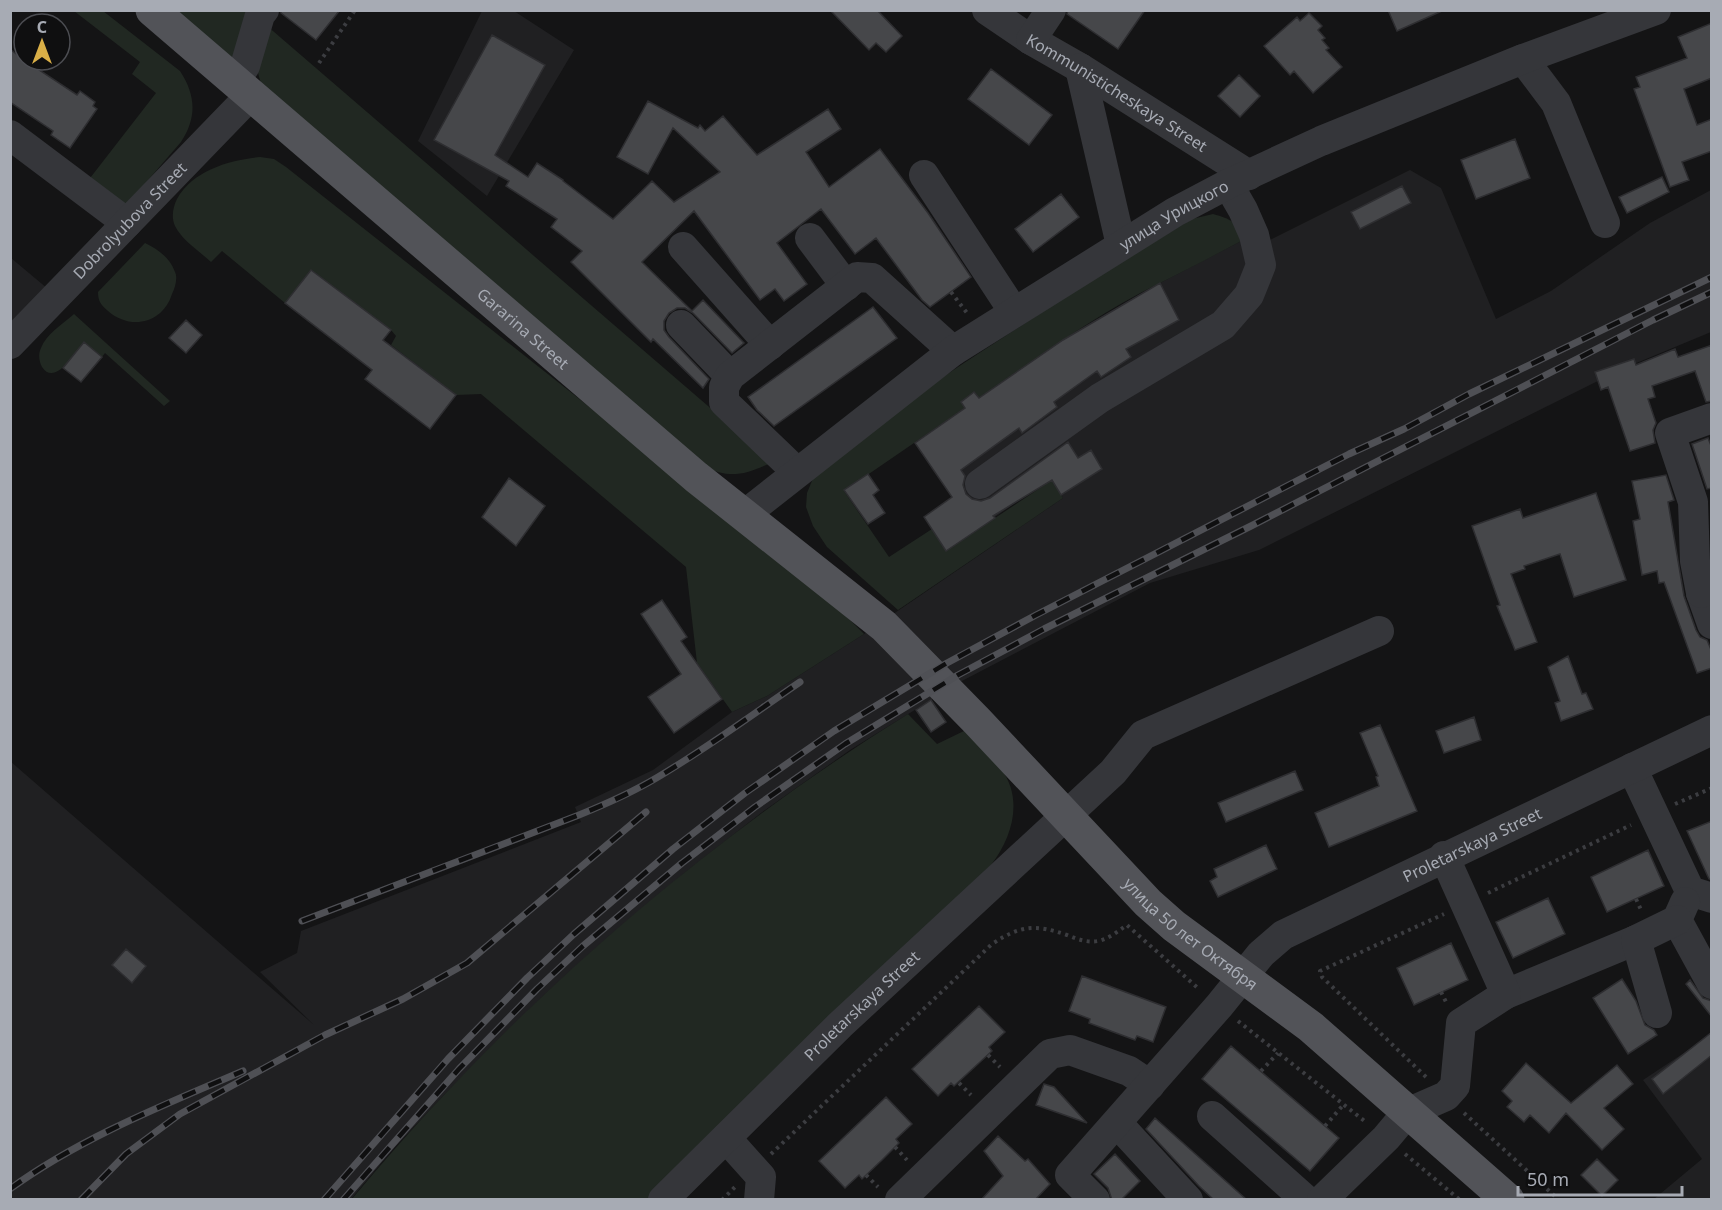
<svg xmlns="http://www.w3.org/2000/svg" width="1722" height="1210" viewBox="0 0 1722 1210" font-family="'Noto Sans',sans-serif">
<rect width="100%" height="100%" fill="#141415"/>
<!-- built -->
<path fill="#202022" d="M 482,11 L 514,11 L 574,50 L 487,196 L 418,141 Z
M 1410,170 L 1441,188 L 1496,319 L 1551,291 L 1650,223 L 1711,190 L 1711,332 L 1622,369 L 1259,550 L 1150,583 L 960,682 L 850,750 L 761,813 L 687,871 L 595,949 L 542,997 L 446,1093 L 395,1147 L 351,1199 L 11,1199 L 10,761 L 314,1025 L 260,972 L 297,953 L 301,931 L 581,822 L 575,807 L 653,770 L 732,712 L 767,696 L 864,634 L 1063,498 L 1051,480 L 1018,501 L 946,551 L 924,517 L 952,497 L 915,443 L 965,408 L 961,402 L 974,392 L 979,398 L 1063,340 L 1160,283 L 1245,239 L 1268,241 Z
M 11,258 L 48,289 L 11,326 Z
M 1711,1035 L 1711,1199 L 1654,1199 L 1702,1159 L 1643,1080 Z"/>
<!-- green -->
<path fill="#212822" d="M 74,11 L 103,11 L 180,71 C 196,95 197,118 181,142 L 123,209 L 87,182 L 156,93 L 132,74 L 140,62 Z
M 169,11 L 244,11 L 248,14 L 234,59 Z
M 266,25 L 773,462 C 746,474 731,480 703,466 L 266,94 C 251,64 258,56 266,25 Z
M 260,157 L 274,159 L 286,167 L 688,485 L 839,609 L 864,634 L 767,696 L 732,712 L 697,663 L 686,567 L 481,394 L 456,395 L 391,345 L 396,336 L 391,330 L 311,270 L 285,303 L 222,251 L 211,262 C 199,251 182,240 175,226 C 171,217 173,207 177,199 C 193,170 230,160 260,157 Z
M 1213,214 C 1231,219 1237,222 1245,239 C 1217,254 1188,269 1160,283 C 1096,314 1037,358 979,398 L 974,392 L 961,402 L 965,408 L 844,491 L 889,557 L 932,529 L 995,518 L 1052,480 L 1063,498 L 898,610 L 827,547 L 813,526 L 806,507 L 807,493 L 814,476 L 879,420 L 961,365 L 1096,277 L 1192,219 Z
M 145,243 C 158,249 170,258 175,272 C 178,278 175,288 172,294 C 163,323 131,331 108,311 C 101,305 98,301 98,292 Z
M 74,314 L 170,401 L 164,406 L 105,353 L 102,357 L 84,342 C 76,352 55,387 42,367 C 39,361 38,354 41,348 C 46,334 63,324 74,314 Z
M 908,714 L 937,744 L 966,730 C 977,743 991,755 1001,769 C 1024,799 1012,838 991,865 L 649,1199 L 351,1200 C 509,1010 699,844 908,714 Z"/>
<!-- building -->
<path fill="#46474a" stroke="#2e2e31" stroke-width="1.5" d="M 281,10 L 340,10 L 316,40 L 281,13 Z
M 830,10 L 877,10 L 902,36 L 886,52 L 876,43 L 869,50 Z
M 1068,10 L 1145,10 L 1118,49 L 1067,14 Z
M 1388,10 L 1444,10 L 1397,31 Z
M 1309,13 L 1322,26 L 1318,30 L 1325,38 L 1322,40 L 1329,48 L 1326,50 L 1342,67 L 1313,93 L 1294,71 L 1290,75 L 1264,46 L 1297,17 L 1300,21 Z
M 1712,23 L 1712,78 L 1684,89 L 1697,125 L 1712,119 L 1712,151 L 1682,162 L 1689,180 L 1670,187 L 1634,89 L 1640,87 L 1636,77 L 1687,58 L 1678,37 Z
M 492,35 L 545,65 L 495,155 L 528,177 L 537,163 L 563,180 L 563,181 L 613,219 L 652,181 L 674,202 L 720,172 L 673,128 L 648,174 L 617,157 L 648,101 L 698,128 L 700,125 L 705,131 L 723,116 L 757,155 L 828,109 L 841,129 L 806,152 L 829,187 L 880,149 L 928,213 L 971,277 L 930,307 L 922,300 L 876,238 L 855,254 L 821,209 L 777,243 L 807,284 L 784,301 L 775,289 L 760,300 L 694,211 L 642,262 L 692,311 L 703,300 L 744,343 L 732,353 L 693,313 L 685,308 L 677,308 L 669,313 L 664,321 L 664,330 L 669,337 L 709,379 L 703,388 L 653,339 L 651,342 L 571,262 L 582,251 L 551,227 L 557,219 L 506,186 L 509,181 L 434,140 Z
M 10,49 L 24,60 L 77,95 L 80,91 L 95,102 L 93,106 L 97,109 L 70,148 L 51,135 L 53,131 L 10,102 Z
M 991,69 L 1052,115 L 1029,145 L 968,99 Z
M 1239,75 L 1260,96 L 1240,117 L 1218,96 Z
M 1515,139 L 1530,178 L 1476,199 L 1461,160 Z
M 1662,177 L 1669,192 L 1627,213 L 1619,197 Z
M 1402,186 L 1411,203 L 1360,229 L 1351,212 Z
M 1061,194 L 1079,217 L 1033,252 L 1015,229 Z
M 311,270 L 391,330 L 383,340 L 456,395 L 430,429 L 365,379 L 372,370 L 285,303 Z
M 1160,283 L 1179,320 L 1126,349 L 1131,357 L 1101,377 L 1097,371 L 1054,402 L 1057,407 L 1022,433 L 1019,428 L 961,470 L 965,476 L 963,485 L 966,494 L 972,499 L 981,501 L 990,498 L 1068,442 L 1078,458 L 1091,450 L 1102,469 L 1061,495 L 1052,480 L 993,516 L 995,518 L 946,551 L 924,517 L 952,497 L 915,443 L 965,408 L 961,402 L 974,392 L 979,398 L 1063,340 Z
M 873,307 L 897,338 L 774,426 L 757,410 L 748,397 Z
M 186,320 L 202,335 L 186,353 L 169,338 Z
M 84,342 L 102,357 L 81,382 L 63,368 Z
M 1712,345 L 1712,401 L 1706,402 L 1695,371 L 1652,386 L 1655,397 L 1648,399 L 1656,423 L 1653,430 L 1655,443 L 1630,451 L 1608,387 L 1601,390 L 1595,372 L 1634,359 L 1636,365 L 1675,349 L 1678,357 Z
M 1708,438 L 1712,448 L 1712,488 L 1707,489 L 1692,444 Z
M 868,474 L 879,490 L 873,495 L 885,513 L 868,524 L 844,490 Z
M 1666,475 L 1674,500 L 1668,502 L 1684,596 L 1696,630 L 1700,637 L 1707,640 L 1712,652 L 1712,668 L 1697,673 L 1664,582 L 1659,583 L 1657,571 L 1642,575 L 1633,521 L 1640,519 L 1632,481 Z
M 509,478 L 545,506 L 516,546 L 482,517 Z
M 1596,493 L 1626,580 L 1574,597 L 1560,554 L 1524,566 L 1525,569 L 1511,574 L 1537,642 L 1515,650 L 1497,606 L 1500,605 L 1472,526 L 1520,509 L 1523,518 Z
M 662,600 L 687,637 L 681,641 L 722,699 L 674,733 L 648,697 L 681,674 L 641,614 Z
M 1568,656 L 1582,694 L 1586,693 L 1593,709 L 1561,721 L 1555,703 L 1560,701 L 1548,667 Z
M 931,700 L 946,722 L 931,732 L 916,710 Z
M 1474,717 L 1481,740 L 1444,753 L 1436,731 Z
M 1380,725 L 1417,811 L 1329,847 L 1315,813 L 1379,786 L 1376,777 L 1378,776 L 1360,733 Z
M 1295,771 L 1303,790 L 1226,822 L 1218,803 Z
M 1712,821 L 1712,880 L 1709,879 L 1687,831 Z
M 1266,845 L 1277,869 L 1218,897 L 1210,881 L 1217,877 L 1214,869 Z
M 1648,850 L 1664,886 L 1607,912 L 1591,877 Z
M 1548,898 L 1565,934 L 1513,958 L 1496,922 Z
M 1451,943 L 1468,980 L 1414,1005 L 1397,968 Z
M 126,949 L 146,966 L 132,983 L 112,965 Z
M 1082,976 L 1166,1007 L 1153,1042 L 1137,1036 L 1135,1040 L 1089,1023 L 1090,1019 L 1069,1011 Z
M 1622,979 L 1636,1001 L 1645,1025 L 1654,1030 L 1657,1035 L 1628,1054 L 1593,998 Z
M 1690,980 L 1703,998 L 1712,1001 L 1712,1017 L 1686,984 Z
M 979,1006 L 1005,1032 L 989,1047 L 992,1051 L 954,1086 L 951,1083 L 938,1096 L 912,1069 Z
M 1712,1032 L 1712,1055 L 1663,1094 L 1652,1079 Z
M 1231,1046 L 1339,1138 L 1310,1171 L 1202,1079 Z
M 1526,1063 L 1571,1103 L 1617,1065 L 1633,1084 L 1604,1108 L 1624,1129 L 1602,1150 L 1566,1113 L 1549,1133 L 1530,1115 L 1524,1122 L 1507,1107 L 1512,1101 L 1502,1091 Z
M 1044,1084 L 1054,1087 L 1087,1123 L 1036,1105 Z
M 886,1097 L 912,1124 L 896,1139 L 899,1143 L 882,1160 L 862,1179 L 859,1175 L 845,1188 L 819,1161 Z
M 1155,1118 L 1247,1200 L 1214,1200 L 1199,1186 L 1146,1129 Z
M 998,1136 L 1025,1161 L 1028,1159 L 1050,1184 L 1035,1200 L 981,1200 L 1003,1176 L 984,1151 Z
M 1115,1154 L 1140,1181 L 1121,1200 L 1112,1200 L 1108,1188 L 1094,1174 Z
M 1597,1159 L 1618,1180 L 1602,1196 L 1581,1175 Z"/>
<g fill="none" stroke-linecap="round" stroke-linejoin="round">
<!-- path -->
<path stroke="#3c3d41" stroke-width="4" stroke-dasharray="3 4.5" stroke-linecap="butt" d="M 319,63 L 355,10
M 951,292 L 967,313
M 1675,804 L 1712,788
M 1488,893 L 1631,825
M 1636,899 L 1642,912
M 1441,992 L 1446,1002
M 1238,1021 L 1367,1123
M 988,1055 L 1000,1067
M 1261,1071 L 1278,1053
M 1426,1077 L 1322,977 L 1320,971 L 1444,914
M 959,1083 L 971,1095
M 1464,1113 L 1559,1200
M 1325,1126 L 1344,1104
M 895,1147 L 907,1160
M 771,1154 L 992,944 C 1021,925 1035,924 1067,935 C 1077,939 1087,943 1098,941 C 1109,939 1118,931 1127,925 L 1200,990
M 1405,1154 L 1460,1200
M 866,1175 L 878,1187
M 722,1200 L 735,1187"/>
<!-- minor -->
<g stroke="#35363a" stroke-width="30">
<path id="s1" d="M 987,10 L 1031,40 L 1080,68 L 1249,175"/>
<path d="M 1031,40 L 1051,10"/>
<path d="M 1523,59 L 1556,103 L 1605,223"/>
<path d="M 1080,68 L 1121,245"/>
<path d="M 234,82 L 245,66 L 260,15 L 264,10"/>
<path d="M 10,135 L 127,223"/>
<path d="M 924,175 L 1014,312"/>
<path d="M 810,238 L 846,286"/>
<path d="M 683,247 L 770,345"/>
<path d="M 681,325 L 730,376"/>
<path id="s2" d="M 10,344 L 250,96"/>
<path d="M 797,472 L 724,402 L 724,387 L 730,376 L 857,277 L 872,278 L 953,351"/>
<path d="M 980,484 L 1100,398 L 1223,325 L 1249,295 L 1261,265 L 1254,235 L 1243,210 L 1228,184"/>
<path id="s3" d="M 744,515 L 953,351 L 1175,212 L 1228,184 L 1321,141 L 1523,59 L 1656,10"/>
<path d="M 1712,589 L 1701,593 L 1712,624"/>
<path d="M 1701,593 L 1695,561 L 1693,502 L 1670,433 L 1712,418"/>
<path d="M 1632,768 L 1690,891 L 1712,898"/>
<path d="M 1685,902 L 1677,920 L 1712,984"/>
<path d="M 1506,994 L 1636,940"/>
<path d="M 1657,1013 L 1636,940 L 1677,920"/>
<path d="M 1212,1116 L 1306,1200"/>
<path d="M 1117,1123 L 1188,1200"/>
<path d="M 726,1138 L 761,1177 L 759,1200"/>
<path id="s4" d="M 663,1200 L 840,1025 L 1113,772 L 1143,735 L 1379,631"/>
<path d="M 900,1200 L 1050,1054 L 1070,1050 L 1129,1071 L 1150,1085"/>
<path id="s5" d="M 1095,1200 L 1070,1175 L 1219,1006 L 1261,954 L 1283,935 L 1712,730"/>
<path d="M 1322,1200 L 1386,1138 L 1407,1113 L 1446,1096 L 1455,1086 L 1461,1023 L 1506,994 L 1444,856"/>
</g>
<!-- major -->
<path stroke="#525358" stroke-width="33" id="s6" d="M 152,10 L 696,477 L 884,626 L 977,721 L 1148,903 L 1174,926 L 1311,1027 L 1508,1200"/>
<defs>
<path id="rail" d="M 302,921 L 579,815 C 606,804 633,792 658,777 C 707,748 753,714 800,682
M 10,1189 C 80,1138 164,1105 243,1071
M 81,1200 L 126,1154 L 180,1114 L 325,1035 L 403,999 L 467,963 L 646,812
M 324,1200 L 448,1059 L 527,978 L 574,934 L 673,849 L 745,793 L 834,731 L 947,663 L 1036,615 L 1349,454 L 1404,429 L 1469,394 L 1712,277
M 343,1200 L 459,1069 L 537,989 L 583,946 L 682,863 L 755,807 L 845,744 L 958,675 L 1044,629 L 1251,526 L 1653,320 L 1712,292"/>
</defs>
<!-- rail casing -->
<use href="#rail" stroke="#4f5055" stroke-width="7"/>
<!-- rail -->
<use href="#rail" stroke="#0f0f10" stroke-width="4.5" stroke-dasharray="14" stroke-linecap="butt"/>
</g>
<g text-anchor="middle" stroke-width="4.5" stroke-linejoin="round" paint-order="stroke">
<!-- street labels -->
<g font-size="16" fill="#a7abb4" stroke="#0f0f10">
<text dy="6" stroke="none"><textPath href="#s1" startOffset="154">Kommunisticheskaya Street</textPath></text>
<text dy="6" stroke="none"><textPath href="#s3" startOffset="525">улица Урицкого</textPath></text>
<text dy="6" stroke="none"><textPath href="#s2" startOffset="172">Dobrolyubova Street</textPath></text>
<text dy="6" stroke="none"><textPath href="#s6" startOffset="489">Gararina Street</textPath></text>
<text dy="6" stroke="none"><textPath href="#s5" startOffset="566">Proletarskaya Street</textPath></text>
<text dy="6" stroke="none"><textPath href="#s6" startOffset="1392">улица 50 лет Октября</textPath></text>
<text dy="6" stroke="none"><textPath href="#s4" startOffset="278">Proletarskaya Street</textPath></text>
</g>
</g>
<!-- border -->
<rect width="1722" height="1210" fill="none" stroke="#a7abb4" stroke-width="24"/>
<!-- north arrow -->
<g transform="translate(42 42)"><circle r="28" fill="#0f0f10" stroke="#4c4d52" stroke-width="1.5"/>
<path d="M0-4.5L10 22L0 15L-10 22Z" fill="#daaf47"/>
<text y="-9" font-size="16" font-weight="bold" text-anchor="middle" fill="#a7abb4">С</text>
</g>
<!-- scale -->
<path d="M1518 1186v9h164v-9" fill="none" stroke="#a7abb4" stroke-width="3"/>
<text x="1527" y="1186" font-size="18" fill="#a7abb4" stroke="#0f0f10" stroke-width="4.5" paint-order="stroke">50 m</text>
</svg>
